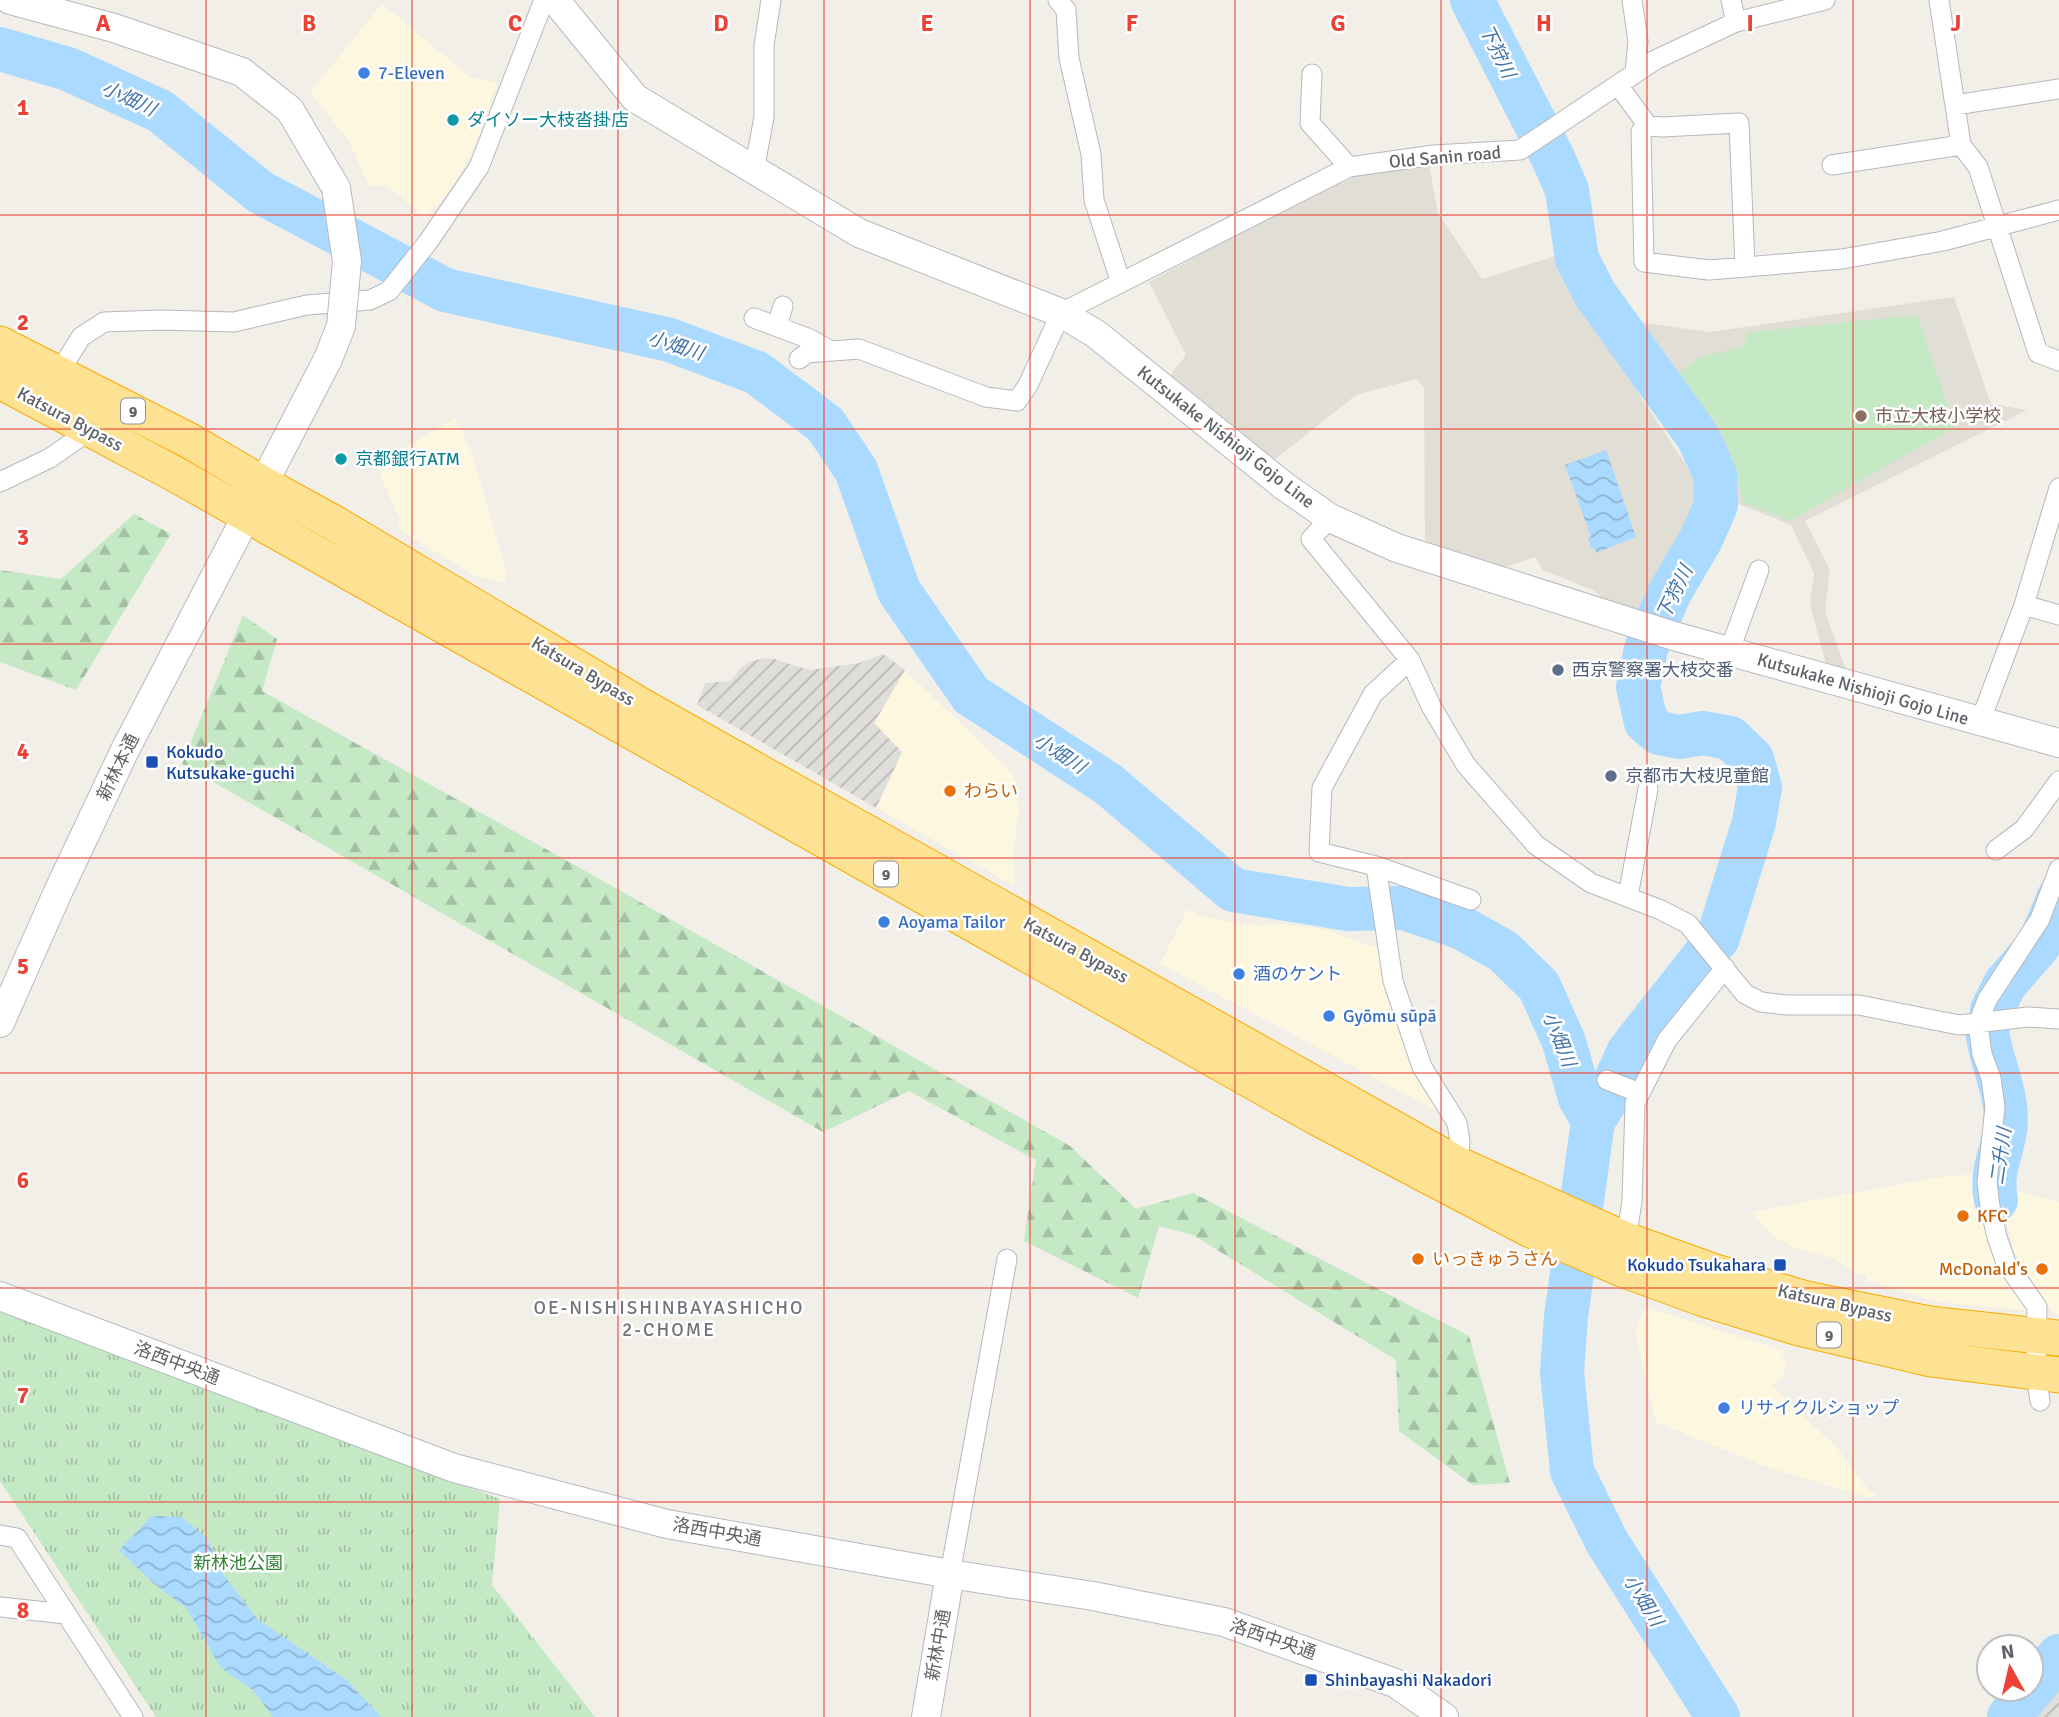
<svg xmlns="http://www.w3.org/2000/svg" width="2059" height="1717" viewBox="0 0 2059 1717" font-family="Signika,'Noto Sans JP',sans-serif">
<defs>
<pattern id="industrial-furrows" width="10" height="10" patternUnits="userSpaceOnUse" patternTransform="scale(1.75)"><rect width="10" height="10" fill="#e0deda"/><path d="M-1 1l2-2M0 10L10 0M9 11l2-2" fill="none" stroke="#b9b8b5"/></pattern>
<pattern id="forest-firs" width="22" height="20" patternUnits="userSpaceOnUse" patternTransform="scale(1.75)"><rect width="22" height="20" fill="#c5e8c5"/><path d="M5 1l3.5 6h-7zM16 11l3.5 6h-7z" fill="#a3c0a4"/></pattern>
<pattern id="park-tufts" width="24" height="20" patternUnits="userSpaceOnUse" patternTransform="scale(1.75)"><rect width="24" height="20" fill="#c5e8c5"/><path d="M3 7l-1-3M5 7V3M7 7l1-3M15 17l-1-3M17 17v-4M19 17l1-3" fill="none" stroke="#a3c0a4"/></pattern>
<pattern id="water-waves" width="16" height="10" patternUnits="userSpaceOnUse" patternTransform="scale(1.75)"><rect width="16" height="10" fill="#aadaff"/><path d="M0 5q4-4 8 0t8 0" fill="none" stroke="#8eb4d2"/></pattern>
</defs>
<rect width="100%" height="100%" fill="#f1efe8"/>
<!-- commercial -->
<path fill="#fef7e0" d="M 382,4 L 471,78 L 497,82 L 480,134 L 461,173 L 449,192 L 425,218 L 387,185 L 369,186 L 349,141 L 310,92 Z
M 455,418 L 472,453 L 507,574 L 504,583 L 474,575 L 397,528 L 400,520 L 381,477 L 379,464 Z
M 905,670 L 1013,774 L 1019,810 L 1013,855 L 1015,886 L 876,808 L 902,752 L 874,723 Z
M 1188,909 L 1201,916 L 1235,923 L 1261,926 L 1272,923 L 1324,929 L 1377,948 L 1418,1068 L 1447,1116 L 1160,964 Z
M 1981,1174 L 1997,1269 L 2006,1270 L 2032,1311 L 1937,1302 L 1866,1280 L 1866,1276 L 1853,1272 L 1835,1259 L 1794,1248 L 1773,1236 L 1751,1212 L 1940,1177 Z
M 2011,1190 L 2059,1202 L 2059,1314 L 2054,1314 L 2014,1252 L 1999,1191 Z
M 1645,1307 L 1785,1351 L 1782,1359 L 1787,1361 L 1782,1379 L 1771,1385 L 1837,1448 L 1867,1488 L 1875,1494 L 1873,1499 L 1767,1467 L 1656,1422 L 1635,1331 Z"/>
<!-- industrial -->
<path fill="url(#industrial-furrows)" d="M 883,654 L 905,670 L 874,723 L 902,752 L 876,808 L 697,705 L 705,683 L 731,681 L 739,670 L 749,662 L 764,658 L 774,659 L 809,670 L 859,663 Z
M 2059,1687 L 2059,1717 L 2033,1717 Z"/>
<!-- education -->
<path fill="#e1ded6" d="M 1429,164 L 1438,213 L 1482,279 L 1559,255 L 1620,364 L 1650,344 L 1637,322 L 1710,332 L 1954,297 L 1991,404 L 2027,410 L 1805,521 L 1830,570 L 1825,612 L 1847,672 L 1827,668 L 1810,605 L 1814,573 L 1791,525 L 1734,502 L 1731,462 L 1712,422 L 1671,377 L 1640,396 L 1690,471 L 1700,491 L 1698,539 L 1653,593 L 1644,610 L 1609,603 L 1593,590 L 1543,570 L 1535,557 L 1500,569 L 1425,545 L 1424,388 L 1416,379 L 1356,395 L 1269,464 L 1167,380 L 1186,355 L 1149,282 L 1334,183 L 1342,183 L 1363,172 Z"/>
<!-- grass -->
<path fill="#c5e8c5" d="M 1917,315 L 1955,427 L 1790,521 L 1743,502 L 1734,461 L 1716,421 L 1674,376 L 1702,356 L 1744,347 L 1747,332 Z"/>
<!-- forest -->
<path fill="url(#forest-firs)" d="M 134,514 L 171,534 L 76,690 L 0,662 L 0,570 L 61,579 Z
M 243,615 L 277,639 L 262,691 L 596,877 L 1070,1146 L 1136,1209 L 1193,1193 L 1469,1336 L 1510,1483 L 1473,1485 L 1399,1431 L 1396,1360 L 1193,1235 L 1159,1226 L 1138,1298 L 1024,1241 L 1036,1160 L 909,1091 L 823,1132 L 182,764 Z"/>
<!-- park -->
<path fill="url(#park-tufts)" d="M 0,1309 L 500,1499 L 492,1585 L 595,1717 L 156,1717 L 0,1481 Z"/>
<!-- water -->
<path fill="url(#water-waves)" d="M 1606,450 L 1636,537 L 1596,553 L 1595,549 L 1592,549 L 1588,538 L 1591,537 L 1565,465 Z
M 152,1516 L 181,1517 L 207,1538 L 223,1574 L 258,1620 L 347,1680 L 381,1717 L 273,1717 L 253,1690 L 221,1668 L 187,1609 L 152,1582 L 119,1550 Z"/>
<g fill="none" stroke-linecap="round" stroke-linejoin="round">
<!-- river -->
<path stroke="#aadaff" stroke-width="44" d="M 1472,0 L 1553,158 L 1567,190 L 1577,259 L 1595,294 L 1698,437 L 1715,474 L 1716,505 L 1701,539 L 1669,594 L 1646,649 L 1638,687 L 1646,722 L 1659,733 L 1679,737 L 1703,733 L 1730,738 L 1752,759 L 1760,787 L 1754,822 L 1718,938 L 1629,1051 L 1607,1099 L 1593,1121
M 0,49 L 68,69 L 160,111 L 260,192 L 445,290 L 670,340 L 757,373 L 825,424 L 856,470 L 899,591 L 971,695 L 1108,784 L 1233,890 L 1348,909 L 1404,908 L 1462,928 L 1503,951 L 1539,986 L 1564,1042 L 1580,1098 L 1593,1121 L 1566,1317 L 1562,1372 L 1572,1471 L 1607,1542 L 1718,1717
M 1992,1010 L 2005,984 L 2039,945 L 2059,897
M 1987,1031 C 1991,1062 2006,1089 2006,1121 C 2005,1149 1989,1170 1996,1200
M 2009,1717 L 2059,1656"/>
<defs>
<path id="street" d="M 1058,0 L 1066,10 L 1069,58 L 1091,154 L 1094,200 L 1121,283
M 1632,0 L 1638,41 L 1635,73
M 1731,0 L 1736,22
M 1939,0 L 1961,145 L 1978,167 L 2038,353 L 2059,361
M 1312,74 L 1310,123 L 1349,167
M 1618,85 L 1648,126 L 1641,132 L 1644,262 L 1709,270 L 1842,259 L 1943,241 L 2059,210
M 1955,105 L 2059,89
M 1648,126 L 1662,127 L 1739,123 L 1745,266
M 1832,165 L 1961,145
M 754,171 L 764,117 L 764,45 L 771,0
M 754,318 L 810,339 L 831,351
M 777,326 L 783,306
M 799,359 L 807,353 L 859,349 L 986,397 L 1017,401 L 1028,385 L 1061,313 L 1349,167 L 1434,155 L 1520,150 L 1655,60 L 1736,22 L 1825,0
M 55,379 L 81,337 L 104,322 L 160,320 L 234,322 L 307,305 L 370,300 L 389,291 L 428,242 L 479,167 L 544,0
M 0,482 L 50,458 L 90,430
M 1330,518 L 1311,539 L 1410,660 L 1431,706 L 1466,765 L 1536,845 L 1591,883 L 1661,910 L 1688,924 L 1745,994 L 1761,1002 L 1786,1005 L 1859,1005 L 1959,1025 L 2028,1017 L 2059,1019
M 2024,605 L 2059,615
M 1729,652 L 1759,570
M 1410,660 L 1373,694 L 1322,788 L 1319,852 L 1376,866 L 1393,981 L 1422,1067 L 1457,1123 L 1460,1141 L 1457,1170
M 1980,722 L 2024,605 L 2059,488
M 1996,850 L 2024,829 L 2059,781
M 1376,866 L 1471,900
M 1628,896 L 1648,789
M 1607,1080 L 1640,1093
M 1625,1247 L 1632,1201 L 1635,1103 L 1667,1040 L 1725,968
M 2040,1401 L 2036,1373 L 2037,1307 L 2006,1263 L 1997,1237 L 1990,1207 L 1987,1182 L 1995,1107 L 1991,1078 L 1982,1054 L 1978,1024 L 1987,1000 L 2040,919 L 2059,869
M 0,1535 L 17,1538 L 133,1717
M 950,1574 L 1007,1259
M 0,1607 L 66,1614"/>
<path id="secondary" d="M 10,0 L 114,28 L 242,72 L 290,110 L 336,188
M 555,0 L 635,98 L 859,233 L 1061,313 L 1096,334 L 1284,486 L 1330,518 L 1397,548 L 1674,636 L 2059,743
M 0,1023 L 57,894 L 125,750 L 328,359
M 0,1296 L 454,1468 L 667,1524 L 950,1574 L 1093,1596 L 1224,1622 L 1395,1683 L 1444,1717
M 926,1717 L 950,1574"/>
<path id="highway" d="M 0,344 L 190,441 L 263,484 L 334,523 L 645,708 L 1459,1165 L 1626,1240 L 1712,1271 L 1806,1299 L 1929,1324 L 2059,1338
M 0,381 L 173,473 L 1314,1116 L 1529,1229 L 1622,1269 L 1701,1298 L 1799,1328 L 1931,1359 L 2059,1375"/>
</defs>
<!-- street casing -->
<use href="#street" stroke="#b5b8bc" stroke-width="21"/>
<!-- secondary casing -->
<use href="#secondary" stroke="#b6babf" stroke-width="30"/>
<!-- highway casing -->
<use href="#highway" stroke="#f9ab00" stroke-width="37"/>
<!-- street -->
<use href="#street" stroke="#fff" stroke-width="19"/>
<!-- secondary -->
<use href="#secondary" stroke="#fff" stroke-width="28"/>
<!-- highway -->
<use href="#highway" stroke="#fde293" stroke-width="35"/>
<defs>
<path id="secondary-bridge" d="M 328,359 L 341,326 L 347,261 L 336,188"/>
</defs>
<!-- secondary-bridge casing -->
<use href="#secondary-bridge" stroke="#b6babf" stroke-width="30" stroke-linecap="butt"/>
<!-- secondary-bridge -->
<use href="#secondary-bridge" stroke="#fff" stroke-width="28"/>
</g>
<!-- grid -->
<path fill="none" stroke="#ea4335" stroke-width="2" stroke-opacity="0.55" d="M 206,0 L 206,1717M 412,0 L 412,1717M 618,0 L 618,1717M 824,0 L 824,1717M 1030,0 L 1030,1717M 1235,0 L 1235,1717M 1441,0 L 1441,1717M 1647,0 L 1647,1717M 1853,0 L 1853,1717M 0,215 L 2059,215M 0,429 L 2059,429M 0,644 L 2059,644M 0,858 L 2059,858M 0,1073 L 2059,1073M 0,1288 L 2059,1288M 0,1502 L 2059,1502"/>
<!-- markers -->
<g fill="#3f7fe0" stroke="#fff" stroke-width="2.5">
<circle cx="364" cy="73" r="7"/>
<circle cx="884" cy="922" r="7"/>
<circle cx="1239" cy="974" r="7"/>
<circle cx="1329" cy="1016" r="7"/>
<circle cx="1724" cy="1408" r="7"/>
</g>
<g fill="#0f9aa8" stroke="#fff" stroke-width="2.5">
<circle cx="453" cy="120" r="7"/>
<circle cx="341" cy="459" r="7"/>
</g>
<circle fill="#8d6e63" stroke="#fff" stroke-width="2.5" cx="1861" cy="416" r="7"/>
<g fill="#5c6f8a" stroke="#fff" stroke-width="2.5">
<circle cx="1558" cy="670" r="7"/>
<circle cx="1611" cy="776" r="7"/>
</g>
<g fill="#1a4fb4" stroke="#fff" stroke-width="2.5">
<rect x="145" y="755" width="14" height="14" rx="3.5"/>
<rect x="1773" y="1258" width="14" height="14" rx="3.5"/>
<rect x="1304" y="1673" width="14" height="14" rx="3.5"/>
</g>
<g fill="#e8710a" stroke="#fff" stroke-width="2.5">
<circle cx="950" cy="791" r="7"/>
<circle cx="1963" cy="1216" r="7"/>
<circle cx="1418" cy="1259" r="7"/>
<circle cx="2042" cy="1269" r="7"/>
</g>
<g text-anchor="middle" stroke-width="5" stroke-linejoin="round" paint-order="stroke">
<!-- shield labels -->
<g fill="#fff" stroke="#8f9295" stroke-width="2">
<rect x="121" y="398.5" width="24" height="25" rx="5"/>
<rect x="874" y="861.5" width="24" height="25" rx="5"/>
<rect x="1817" y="1322.5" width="24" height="25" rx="5"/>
</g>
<g font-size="16" font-weight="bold" fill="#5f6368">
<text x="133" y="417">9</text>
<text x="886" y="880">9</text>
<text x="1829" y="1341">9</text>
</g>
<!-- shop labels -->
<g font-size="18" fill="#366cbe" stroke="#fff" text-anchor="start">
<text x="378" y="79">7-Eleven</text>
<text x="898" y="928">Aoyama Tailor</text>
<text x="1253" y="980">酒のケント</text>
<text x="1343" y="1022">Gyōmu sūpā</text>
<text x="1738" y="1414">リサイクルショップ</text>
</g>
<!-- culture labels -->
<g font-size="18" fill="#0d838f" stroke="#fff" text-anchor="start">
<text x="467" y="126">ダイソー大枝沓掛店</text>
<text x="355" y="465">京都銀行ATM</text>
</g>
<!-- street labels -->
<g font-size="18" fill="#5f6368" stroke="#fff">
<text transform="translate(1445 157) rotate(-5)" y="6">Old Sanin road</text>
<text transform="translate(70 419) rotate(28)" y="6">Katsura Bypass</text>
<text transform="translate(1226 437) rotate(38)" y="6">Kutsukake Nishioji Gojo Line</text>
<text transform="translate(583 671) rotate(31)" y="6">Katsura Bypass</text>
<text transform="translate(1863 689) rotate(16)" y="6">Kutsukake Nishioji Gojo Line</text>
<text transform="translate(118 767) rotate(-64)" y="6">新林本通</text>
<text transform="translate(1076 950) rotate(29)" y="6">Katsura Bypass</text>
<text transform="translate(1835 1303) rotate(13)" y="6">Katsura Bypass</text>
<text transform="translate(177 1363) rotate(21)" y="6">洛西中央通</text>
<text transform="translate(717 1532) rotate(10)" y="6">洛西中央通</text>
<text transform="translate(1273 1639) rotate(19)" y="6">洛西中央通</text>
<text transform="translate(938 1645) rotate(-80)" y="6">新林中通</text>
</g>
<!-- education labels -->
<g font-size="18" fill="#785e54" stroke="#fff" text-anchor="start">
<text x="1875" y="422">市立大枝小学校</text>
</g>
<!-- service labels -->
<g font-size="18" fill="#4e5e75" stroke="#fff" text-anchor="start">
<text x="1572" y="676">西京警察署大枝交番</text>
<text x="1625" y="782">京都市大枝児童館</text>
</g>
<!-- transit labels -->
<g font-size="18" fill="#164399" stroke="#fff" text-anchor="start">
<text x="166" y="758">Kokudo<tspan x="166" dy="21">Kutsukake-guchi</tspan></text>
<text x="1766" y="1271" text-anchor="end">Kokudo Tsukahara</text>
<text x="1325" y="1686">Shinbayashi Nakadori</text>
</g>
<!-- food labels -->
<g font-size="18" fill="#c56008" stroke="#fff" text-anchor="start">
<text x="964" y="797">わらい</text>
<text x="1977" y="1222">KFC</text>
<text x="1432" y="1265">いっきゅうさん</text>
<text x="2028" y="1275" text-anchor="end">McDonald's</text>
</g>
<!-- park labels -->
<g font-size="18" fill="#348238" stroke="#fff">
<text x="238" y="1569">新林池公園</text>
</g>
<!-- water labels -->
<g font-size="19" font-style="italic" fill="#4174aa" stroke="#fff">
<text transform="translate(1498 51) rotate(64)" y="7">下狩川</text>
<text transform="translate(129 98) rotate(25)" y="7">小畑川</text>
<text transform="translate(676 345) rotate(17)" y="7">小畑川</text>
<text transform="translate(1674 592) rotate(-64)" y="7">下狩川</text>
<text transform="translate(1060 753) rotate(33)" y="7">小畑川</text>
<text transform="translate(1560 1039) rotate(68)" y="7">小畑川</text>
<text transform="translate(2000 1156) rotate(-82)" y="7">二升川</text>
<text transform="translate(1644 1600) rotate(58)" y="7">小畑川</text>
</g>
<!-- neighbourhood labels -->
<g font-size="19" letter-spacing="2" fill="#70757a" stroke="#fff">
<text x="669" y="1314">OE-NISHISHINBAYASHICHO<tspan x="669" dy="22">2-CHOME</tspan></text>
</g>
</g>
<g font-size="23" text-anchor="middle" font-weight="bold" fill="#ea4335" stroke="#fff" stroke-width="5" stroke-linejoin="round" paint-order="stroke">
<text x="103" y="31">A</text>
<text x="309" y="31">B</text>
<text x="515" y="31">C</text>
<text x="721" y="31">D</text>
<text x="927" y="31">E</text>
<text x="1132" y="31">F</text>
<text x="1338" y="31">G</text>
<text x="1544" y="31">H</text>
<text x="1750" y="31">I</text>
<text x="1956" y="31">J</text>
<text x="23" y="115">1</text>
<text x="23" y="330">2</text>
<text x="23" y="545">3</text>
<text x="23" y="759">4</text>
<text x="23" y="974">5</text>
<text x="23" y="1188">6</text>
<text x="23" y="1403">7</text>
<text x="23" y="1618">8</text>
</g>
<!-- north arrow -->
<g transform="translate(2010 1668) rotate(352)"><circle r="33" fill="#ffffff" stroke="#bfc1c3" stroke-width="2"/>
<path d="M0-5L12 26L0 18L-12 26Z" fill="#ea4335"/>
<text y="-10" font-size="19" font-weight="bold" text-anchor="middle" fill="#5f6368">N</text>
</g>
</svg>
